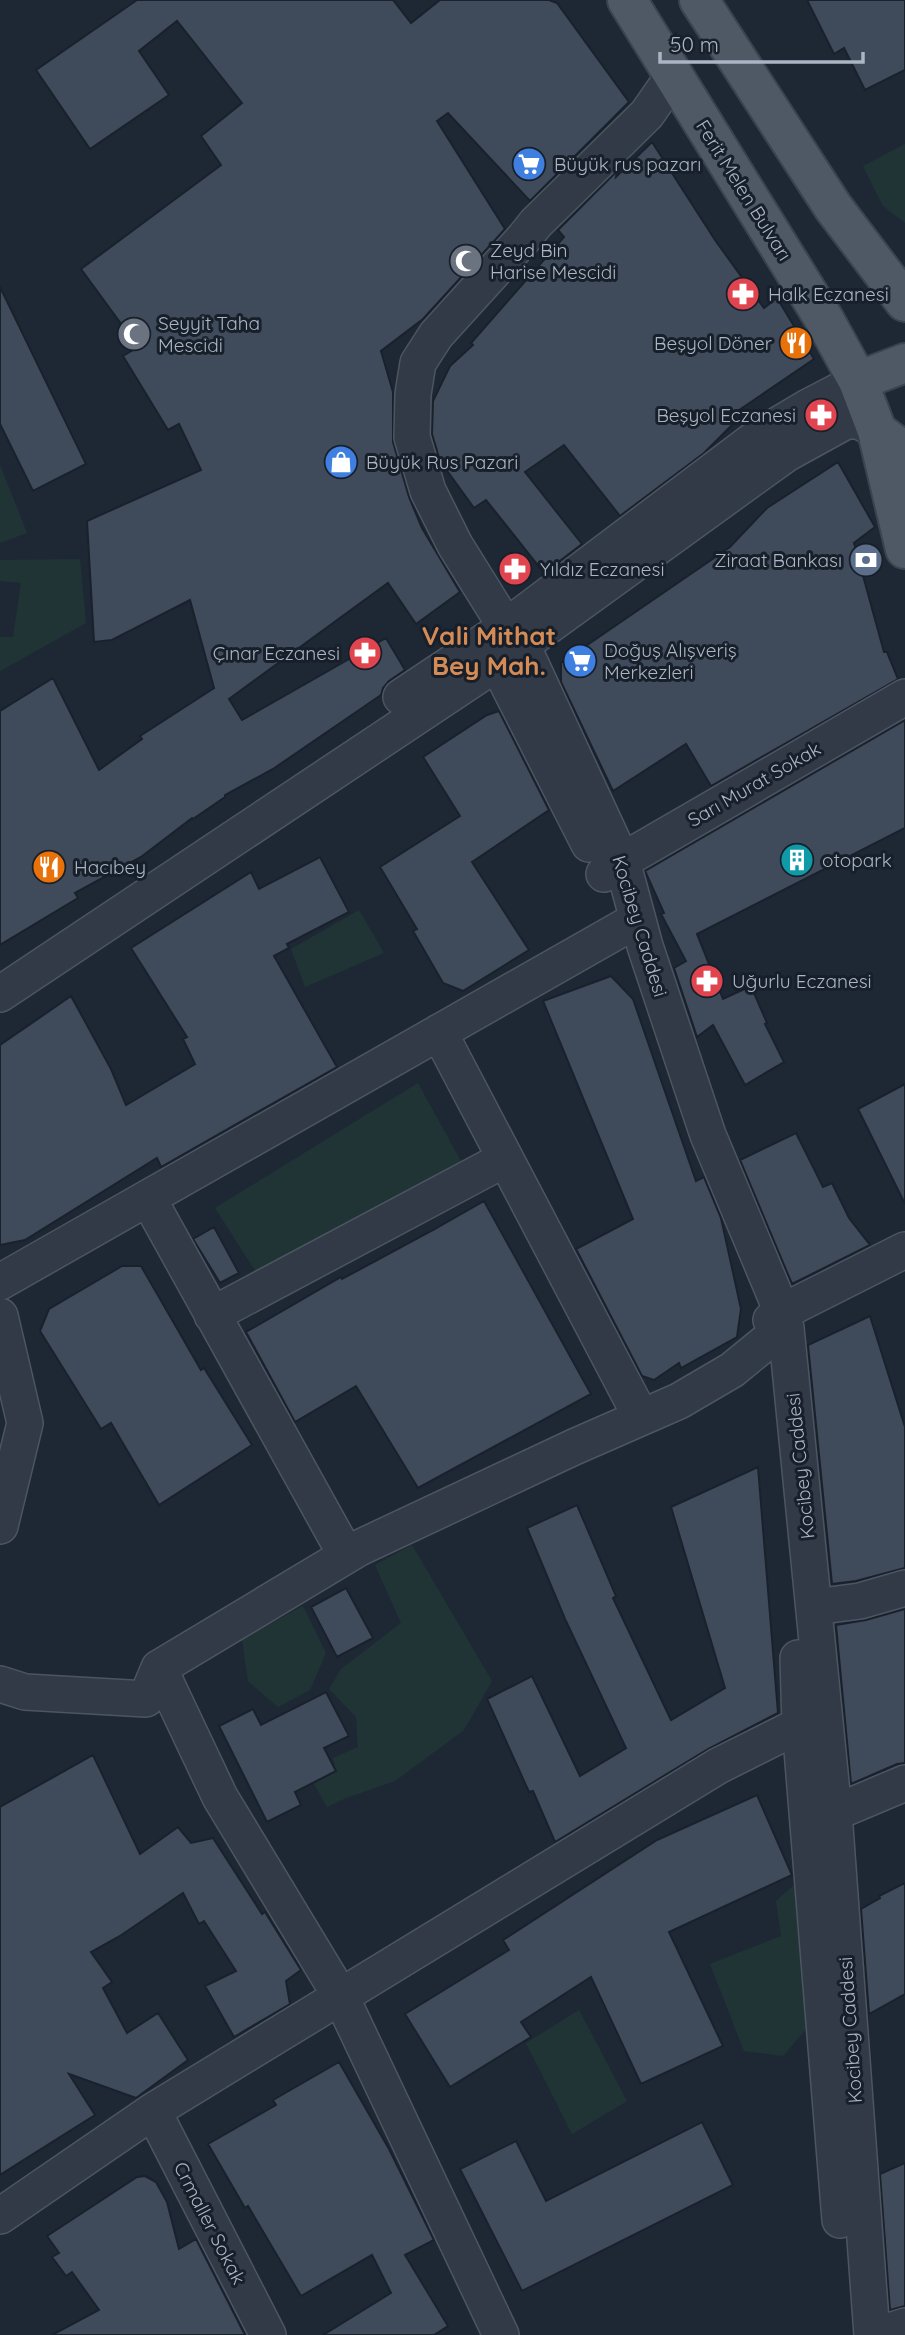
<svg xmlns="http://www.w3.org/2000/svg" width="905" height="2335" viewBox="0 0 905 2335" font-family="Quicksand,sans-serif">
<rect width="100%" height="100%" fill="#1e2835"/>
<!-- green -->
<path fill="#203436" d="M 905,144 L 905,223 L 883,206 L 863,166 Z
M 0,465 L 27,533 L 0,543 Z
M 80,559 L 86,623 L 0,671 L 0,637 L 13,637 L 21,583 L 0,581 L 0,560 Z
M 359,910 L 384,953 L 305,987 L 291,949 Z
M 418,1083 L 464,1167 L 261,1280 L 215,1208 Z
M 412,1545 L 492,1681 L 464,1730 L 395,1781 L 346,1798 L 327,1807 L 314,1784 L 336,1771 L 333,1758 L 358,1747 L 356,1717 L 329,1689 L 341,1669 L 401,1623 L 375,1565 Z
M 303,1606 L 326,1653 L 310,1690 L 278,1707 L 248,1681 L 242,1639 Z
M 797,1882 L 807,2028 L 783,2056 L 744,2051 L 710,1964 L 781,1936 L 776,1901 Z
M 579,2010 L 627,2101 L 572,2134 L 526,2043 Z"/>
<!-- building -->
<path fill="#3f4b5a" stroke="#19212c" stroke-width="2" d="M 137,0 L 393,0 L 411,23 L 440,0 L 549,0 L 557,3 L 629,102 L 530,201 L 448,113 L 437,121 L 505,229 L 423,319 L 381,351 L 393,392 L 393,442 L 409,497 L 422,528 L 460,592 L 416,624 L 388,583 L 229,699 L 242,720 L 386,638 L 405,670 L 389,681 L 383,688 L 381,695 L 273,769 L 225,795 L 225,797 L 193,819 L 192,818 L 141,857 L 75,893 L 78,898 L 0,945 L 0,711 L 53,678 L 99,770 L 142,739 L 140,736 L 214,688 L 190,600 L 112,640 L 94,642 L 87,521 L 201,470 L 179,424 L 168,430 L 123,356 L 138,347 L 81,269 L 221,165 L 201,136 L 242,103 L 177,21 L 139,51 L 169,95 L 90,149 L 36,70 Z
M 807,0 L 905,0 L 905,70 L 865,90 L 844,48 L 834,54 Z
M 652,142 L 715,240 L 764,308 L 777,298 L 814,359 L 732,415 L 737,420 L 704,453 L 620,516 L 564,445 L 525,472 L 582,544 L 544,573 L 486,500 L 474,508 L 440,461 L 432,434 L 433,401 L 450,366 L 473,345 L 471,343 L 564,237 L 558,230 L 617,171 L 616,177 Z
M 0,287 L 86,464 L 33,491 L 0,424 Z
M 838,462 L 875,527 L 854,543 L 884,652 L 887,652 L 898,679 L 711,786 L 686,744 L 613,791 L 561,682 L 561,663 L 730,547 L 767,508 Z
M 499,711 L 549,810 L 472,862 L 529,950 L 463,991 L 443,983 L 413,931 L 417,929 L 380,867 L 460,816 L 423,757 L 487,715 Z
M 905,720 L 905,828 L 697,934 L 723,999 L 751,986 L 767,1023 L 765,1024 L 784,1062 L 745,1085 L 713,1025 L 697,1037 L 674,968 L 686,961 L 661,914 L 664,913 L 645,871 Z
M 320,857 L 349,912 L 287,944 L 289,948 L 274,956 L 337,1067 L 161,1167 L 157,1158 L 25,1240 L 0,1245 L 0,1045 L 71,996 L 111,1069 L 126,1105 L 195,1064 L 183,1039 L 187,1037 L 131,948 L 251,872 L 259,889 Z
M 611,976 L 633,999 L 696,1181 L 704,1177 L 721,1218 L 741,1309 L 737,1337 L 681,1368 L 679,1363 L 654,1380 L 642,1376 L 576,1249 L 633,1219 L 543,1001 Z
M 905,1084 L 905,1204 L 858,1109 Z
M 796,1133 L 823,1187 L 832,1183 L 849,1218 L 870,1245 L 792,1284 L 740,1160 Z
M 484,1201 L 591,1394 L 418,1488 L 356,1386 L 295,1422 L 246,1332 L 341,1277 L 342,1279 L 435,1229 Z
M 214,1227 L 239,1273 L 220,1283 L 193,1239 Z
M 122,1266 L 141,1266 L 201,1370 L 204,1368 L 252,1445 L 159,1505 L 111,1423 L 101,1429 L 40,1331 L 49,1309 Z
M 870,1316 L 905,1427 L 905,1568 L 856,1581 L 832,1584 L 808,1345 Z
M 758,1467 L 778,1713 L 708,1749 L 555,1842 L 533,1791 L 529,1792 L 487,1699 L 532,1676 L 580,1776 L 626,1748 L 565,1619 L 527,1528 L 577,1505 L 616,1596 L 613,1598 L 671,1720 L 725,1688 L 671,1507 Z
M 346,1588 L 373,1638 L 337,1657 L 311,1607 Z
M 905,1609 L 905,1763 L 897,1764 L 851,1784 L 836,1625 L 866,1620 Z
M 326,1692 L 349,1736 L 324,1748 L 336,1771 L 295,1792 L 301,1805 L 267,1822 L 219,1726 L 253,1709 L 261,1725 Z
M 93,1755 L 140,1854 L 178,1827 L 191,1843 L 213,1838 L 262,1914 L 265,1912 L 301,1970 L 286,1981 L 290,2004 L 234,2037 L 205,1986 L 236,1971 L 204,1921 L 199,1924 L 183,1893 L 120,1936 L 91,1952 L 112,1982 L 103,1988 L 127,2033 L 158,2013 L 188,2060 L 136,2098 L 69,2074 L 95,2115 L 0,2175 L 0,1807 Z
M 757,1795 L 792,1875 L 669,1932 L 723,2046 L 641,2084 L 591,1977 L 521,2022 L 531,2037 L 450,2087 L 405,2014 L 509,1950 L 503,1940 L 657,1840 Z
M 905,1883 L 905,1994 L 869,2014 L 861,1909 L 880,1898 L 879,1896 Z
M 339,2062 L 389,2149 L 434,2240 L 405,2255 L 448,2326 L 434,2335 L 323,2335 L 391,2293 L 372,2255 L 301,2296 L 248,2206 L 245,2208 L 208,2144 L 276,2105 L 273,2100 Z
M 702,2122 L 733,2185 L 522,2291 L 460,2169 L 516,2141 L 546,2201 Z
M 905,2163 L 905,2306 L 890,2310 L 880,2174 Z
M 145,2176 L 156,2182 L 167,2202 L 179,2249 L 196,2239 L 245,2335 L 52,2335 L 99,2310 L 72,2272 L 66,2276 L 52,2257 L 59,2253 L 47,2236 L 137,2177 Z"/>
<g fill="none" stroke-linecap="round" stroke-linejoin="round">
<defs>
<path id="minor" d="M 506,627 L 455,545 L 428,491 L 412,437 L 413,394 L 418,363 L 436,335 L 524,238 L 536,223 L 647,114 L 674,75
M 522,645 L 622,861 L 645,946 L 708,1135 L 782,1312 L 786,1328 L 834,1813 L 872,2335
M 497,663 L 589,844
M 401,697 L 506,627 L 759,436 L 808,407 L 858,381
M 604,874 L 622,861 L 905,697
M 0,994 L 497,663 L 786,454 L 846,421 L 859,421 L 877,431
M 439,1032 L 641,1417
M 148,1198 L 346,1555
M 0,1282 L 626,926
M 212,1315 L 505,1159
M 0,1316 L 25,1423 L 0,1526
M 771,1320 L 782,1312 L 905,1250
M 814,1607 L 860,1601 L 905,1588
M 798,1658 L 800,1725 L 840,2220
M 159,1668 L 220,1797 L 341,1997 L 501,2335
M 0,1684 L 25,1692 L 146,1699 L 159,1668 L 359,1548 L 574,1447 L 679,1401 L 732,1370 L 776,1334
M 834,1813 L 905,1783
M 153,2111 L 268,2335
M 0,2216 L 153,2111 L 718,1766 L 800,1725
M 877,2335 L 905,2326"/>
<path id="major" d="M 627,0 L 824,319 L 858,381
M 699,0 L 833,207 L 905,302
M 905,363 L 858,381 L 877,431 L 905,452
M 877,431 L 905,549"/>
</defs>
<!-- minor casing -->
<use href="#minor" stroke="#4c5561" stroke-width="38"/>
<!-- major casing -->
<use href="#major" stroke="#3b434f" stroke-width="42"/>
<!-- minor -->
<use href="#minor" stroke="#313a46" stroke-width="35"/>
<!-- major -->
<use href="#major" stroke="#4f5966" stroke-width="38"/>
</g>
<!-- icons -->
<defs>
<symbol id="supermarket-disc" viewBox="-11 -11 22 22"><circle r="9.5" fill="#3f7fe0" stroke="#171f2a"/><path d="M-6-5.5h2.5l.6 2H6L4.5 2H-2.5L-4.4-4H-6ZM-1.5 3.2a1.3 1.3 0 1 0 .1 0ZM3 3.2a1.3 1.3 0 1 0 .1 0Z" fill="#fff"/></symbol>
<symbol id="mosque-disc" viewBox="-11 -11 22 22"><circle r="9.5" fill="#6b7280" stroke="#171f2a"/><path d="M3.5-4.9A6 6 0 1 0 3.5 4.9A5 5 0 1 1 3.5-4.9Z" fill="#fff"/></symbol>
<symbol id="pharmacy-disc" viewBox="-11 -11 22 22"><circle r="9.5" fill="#e0444e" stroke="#171f2a"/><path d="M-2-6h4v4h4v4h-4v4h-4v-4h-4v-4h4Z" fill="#fff"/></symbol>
<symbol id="restaurant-disc" viewBox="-11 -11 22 22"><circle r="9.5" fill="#e8710a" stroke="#171f2a"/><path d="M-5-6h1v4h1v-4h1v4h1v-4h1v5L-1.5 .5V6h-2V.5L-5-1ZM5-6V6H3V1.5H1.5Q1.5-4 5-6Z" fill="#fff"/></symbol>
<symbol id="shop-disc" viewBox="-11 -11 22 22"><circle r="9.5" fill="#3f7fe0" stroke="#171f2a"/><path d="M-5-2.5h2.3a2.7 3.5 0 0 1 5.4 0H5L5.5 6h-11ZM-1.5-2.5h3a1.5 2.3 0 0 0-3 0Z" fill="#fff"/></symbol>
<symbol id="bank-disc" viewBox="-11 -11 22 22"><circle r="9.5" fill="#5c6f8a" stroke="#171f2a"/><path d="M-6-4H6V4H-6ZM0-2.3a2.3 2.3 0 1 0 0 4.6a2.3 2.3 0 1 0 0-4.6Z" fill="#fff"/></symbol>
<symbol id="building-disc" viewBox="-11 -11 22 22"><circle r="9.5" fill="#0f9aa8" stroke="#171f2a"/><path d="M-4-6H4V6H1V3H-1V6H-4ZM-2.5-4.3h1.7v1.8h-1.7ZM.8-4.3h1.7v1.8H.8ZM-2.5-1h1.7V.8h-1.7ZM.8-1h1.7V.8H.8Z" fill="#fff"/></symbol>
</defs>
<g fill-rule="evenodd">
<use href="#supermarket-disc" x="510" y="145" width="38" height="38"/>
<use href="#mosque-disc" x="447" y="242" width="38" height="38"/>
<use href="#pharmacy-disc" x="724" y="275" width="38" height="38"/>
<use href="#mosque-disc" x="115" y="315" width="38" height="38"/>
<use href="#restaurant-disc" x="777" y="324" width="38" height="38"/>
<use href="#pharmacy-disc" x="802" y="396" width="38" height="38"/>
<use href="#shop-disc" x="322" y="443" width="38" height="38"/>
<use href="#bank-disc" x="847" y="541" width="38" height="38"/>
<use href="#pharmacy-disc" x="496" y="550" width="38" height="38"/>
<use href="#pharmacy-disc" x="346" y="634" width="38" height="38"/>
<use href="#supermarket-disc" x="561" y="642" width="38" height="38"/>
<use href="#building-disc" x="778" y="841" width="38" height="38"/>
<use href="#restaurant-disc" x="30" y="848" width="38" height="38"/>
<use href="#pharmacy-disc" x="688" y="962" width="38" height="38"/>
</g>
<g text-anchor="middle" stroke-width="6" stroke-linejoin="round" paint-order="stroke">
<!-- poi labels -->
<g font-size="19" fill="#abb5c3" stroke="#171f2a" text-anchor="start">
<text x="554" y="171">Büyük rus pazarı</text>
<text x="490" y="257">Zeyd Bin<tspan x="490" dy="22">Harise Mescidi</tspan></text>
<text x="768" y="301">Halk Eczanesi</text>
<text x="158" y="330">Seyyit Taha<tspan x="158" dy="22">Mescidi</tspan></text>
<text x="772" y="350" text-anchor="end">Beşyol Döner</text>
<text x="796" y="422" text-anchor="end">Beşyol Eczanesi</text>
<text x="366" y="469">Büyük Rus Pazari</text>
<text x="842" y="567" text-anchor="end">Ziraat Bankası</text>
<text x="540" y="576">Yıldız Eczanesi</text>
<text x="604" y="657">Doğuş Alışveriş<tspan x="604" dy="22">Merkezleri</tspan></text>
<text x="340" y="660" text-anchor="end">Çınar Eczanesi</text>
<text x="822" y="867">otopark</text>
<text x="74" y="874">Hacıbey</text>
<text x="732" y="988">Uğurlu Eczanesi</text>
</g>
<!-- street labels -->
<g font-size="19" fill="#abb5c3" stroke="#171f2a">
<text transform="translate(744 190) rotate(58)" y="7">Ferit Melen Bulvarı</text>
<text transform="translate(754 784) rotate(-30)" y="7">Sarı Murat Sokak</text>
<text transform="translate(640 926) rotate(73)" y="7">Kocibey Caddesi</text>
<text transform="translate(800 1466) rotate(-96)" y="7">Kocibey Caddesi</text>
<text transform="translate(850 2030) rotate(-94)" y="7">Kocibey Caddesi</text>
<text transform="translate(210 2223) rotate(63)" y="7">Crmaller Sokak</text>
</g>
<!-- district labels -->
<g font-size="26" font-weight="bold" fill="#d58b55" stroke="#171f2a">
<text x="489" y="645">Vali Mithat<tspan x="489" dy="30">Bey Mah.</tspan></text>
</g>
</g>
<!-- scale -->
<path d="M660 52v10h203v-10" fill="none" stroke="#abb5c3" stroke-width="3.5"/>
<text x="670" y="52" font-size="21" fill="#abb5c3" stroke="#171f2a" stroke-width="5" paint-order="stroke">50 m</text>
</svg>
